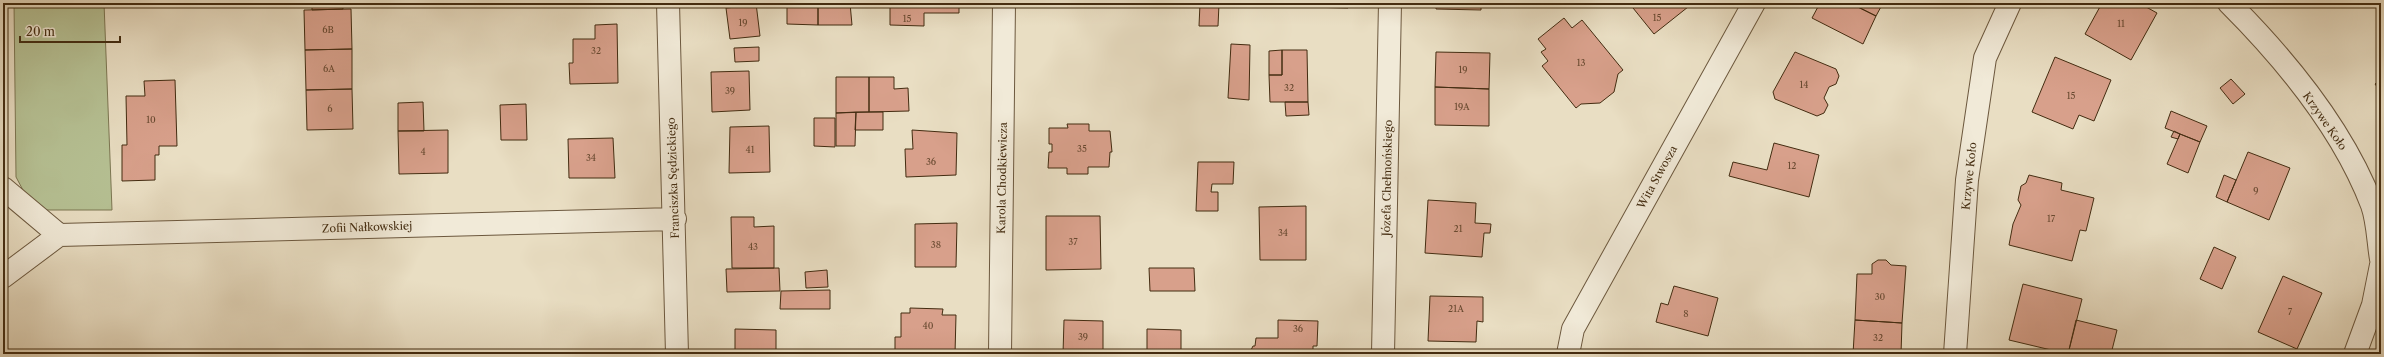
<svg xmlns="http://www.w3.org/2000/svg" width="2384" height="357" viewBox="0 0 2384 357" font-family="'Libre Caslon Text',serif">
<rect width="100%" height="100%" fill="#e9dec3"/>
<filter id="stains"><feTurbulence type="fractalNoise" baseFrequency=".005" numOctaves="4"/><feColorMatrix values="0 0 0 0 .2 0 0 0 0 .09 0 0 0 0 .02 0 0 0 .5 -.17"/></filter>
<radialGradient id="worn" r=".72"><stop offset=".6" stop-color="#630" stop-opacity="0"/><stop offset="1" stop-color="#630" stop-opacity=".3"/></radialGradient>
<!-- green -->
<path fill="#b6c194" stroke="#7c7652" d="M 14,3 L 104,3 L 112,210 L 45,210 L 24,192 L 16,177 Z"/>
<!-- building -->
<path fill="#d8a08b" stroke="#432c11" d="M 312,3 L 343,3 L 343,9 L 312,10 Z
M 737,3 L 756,3 L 760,36 L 730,39 L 726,8 L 737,7 Z
M 787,3 L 818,3 L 818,25 L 787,24 Z
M 818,3 L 850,3 L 852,25 L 818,25 Z
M 890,3 L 959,3 L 959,13 L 924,13 L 924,26 L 890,25 Z
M 1117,3 L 1133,3 L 1133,7 L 1117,7 Z
M 1133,3 L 1141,3 L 1141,7 L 1133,7 Z
M 1141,3 L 1162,3 L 1162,6 L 1141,7 Z
M 1306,3 L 1348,3 L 1348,8 L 1306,7 Z
M 1436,3 L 1481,3 L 1481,10 L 1436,9 Z
M 1629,3 L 1693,3 L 1654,34 Z
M 1820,3 L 1850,3 L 1876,16 L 1863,44 L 1812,18 Z
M 1850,3 L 1883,3 L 1876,16 Z
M 2102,3 L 2139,3 L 2157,13 L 2131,60 L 2085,34 Z
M 1200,4 L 1219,4 L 1218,26 L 1199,26 Z
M 351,9 L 352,49 L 305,50 L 304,10 Z
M 1564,18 L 1572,28 L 1582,20 L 1623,70 L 1618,74 L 1614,92 L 1600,103 L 1581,104 L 1576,108 L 1542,66 L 1548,61 L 1541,52 L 1546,49 L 1538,39 Z
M 617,24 L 618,83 L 570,84 L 569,63 L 573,63 L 573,39 L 595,39 L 595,25 Z
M 1231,44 L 1250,45 L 1249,100 L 1228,98 Z
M 759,47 L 759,61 L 735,62 L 734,48 Z
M 352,49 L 352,89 L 306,90 L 305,50 Z
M 1282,50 L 1307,50 L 1308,102 L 1270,102 L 1269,75 L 1282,75 Z
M 1282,50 L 1282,75 L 1269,75 L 1269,51 Z
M 1436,52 L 1490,53 L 1489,89 L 1435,87 Z
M 1795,52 L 1836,69 L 1839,76 L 1836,84 L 1829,87 L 1824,98 L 1828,105 L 1824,113 L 1817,116 L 1775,99 L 1773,92 Z
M 2055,57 L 2111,80 L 2094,121 L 2079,115 L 2073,129 L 2032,112 Z
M 749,71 L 750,110 L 712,112 L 711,72 Z
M 836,77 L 869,77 L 869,112 L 836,113 Z
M 869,77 L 894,77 L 894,89 L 908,88 L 909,111 L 869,112 Z
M 2231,79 L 2245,94 L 2233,104 L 2220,88 Z
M 2381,79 L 2381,92 L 2375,84 Z
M 175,80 L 177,146 L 159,146 L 159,155 L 155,155 L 155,180 L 122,181 L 122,145 L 127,145 L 126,96 L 145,96 L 144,81 Z
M 1435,87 L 1489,89 L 1489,126 L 1435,125 Z
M 352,89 L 353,129 L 307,130 L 306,90 Z
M 423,102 L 424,131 L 398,131 L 398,103 Z
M 1285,102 L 1308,102 L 1309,115 L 1286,116 Z
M 526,104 L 527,140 L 501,140 L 500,105 Z
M 2171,111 L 2207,126 L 2200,142 L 2165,128 Z
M 856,112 L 855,146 L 836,146 L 836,113 Z
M 856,112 L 883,112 L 883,130 L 855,130 Z
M 814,118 L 835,118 L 835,147 L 814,146 Z
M 1067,124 L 1089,124 L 1089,131 L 1110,131 L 1112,152 L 1110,152 L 1109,167 L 1088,167 L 1088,174 L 1067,174 L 1067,168 L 1048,168 L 1049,152 L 1052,152 L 1052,144 L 1049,144 L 1049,128 L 1068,128 Z
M 769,126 L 770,172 L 729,173 L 730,127 Z
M 448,130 L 448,173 L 399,174 L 398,131 Z
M 912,130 L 957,133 L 956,175 L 906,177 L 905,149 L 913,149 Z
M 2174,131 L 2180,134 L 2178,139 L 2171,137 Z
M 2180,134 L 2200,142 L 2188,173 L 2167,164 Z
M 613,138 L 615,178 L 569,178 L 568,139 Z
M 1774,143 L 1819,155 L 1809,197 L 1729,176 L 1733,162 L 1767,170 Z
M 2248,152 L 2290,168 L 2269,220 L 2227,202 Z
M 1198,162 L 1234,162 L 1233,184 L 1212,184 L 1211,192 L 1218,192 L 1218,211 L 1196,211 Z
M 2029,175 L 2062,183 L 2061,190 L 2094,198 L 2086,231 L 2080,230 L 2072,261 L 2009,245 L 2013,224 L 2021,205 L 2018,200 L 2021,186 L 2026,183 Z
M 2224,175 L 2236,180 L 2227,202 L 2216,197 Z
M 1428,200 L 1476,203 L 1475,223 L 1491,224 L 1490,233 L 1484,233 L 1482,257 L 1425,253 Z
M 1306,206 L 1306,260 L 1260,260 L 1259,207 Z
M 1046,216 L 1100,216 L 1101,269 L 1046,270 Z
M 731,217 L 754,217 L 754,227 L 774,226 L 774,268 L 732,268 Z
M 957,223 L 956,267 L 915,267 L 915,224 Z
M 2214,247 L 2236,257 L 2222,289 L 2200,279 Z
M 1878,260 L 1886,260 L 1891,265 L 1906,266 L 1902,323 L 1855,320 L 1857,274 L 1872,274 L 1872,264 Z
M 779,268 L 780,291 L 727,292 L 726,269 Z
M 1149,268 L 1194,268 L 1195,291 L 1150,291 Z
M 827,270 L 828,287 L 806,288 L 805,272 Z
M 2283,276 L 2322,293 L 2297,349 L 2258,332 Z
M 2023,284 L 2082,299 L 2068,354 L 2009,340 Z
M 1674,286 L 1718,298 L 1708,336 L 1656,322 L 1661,303 L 1668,305 Z
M 830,290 L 830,309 L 780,309 L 781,291 Z
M 1430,296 L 1483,297 L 1483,322 L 1477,321 L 1476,342 L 1428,341 Z
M 910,308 L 943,309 L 942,315 L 956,315 L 955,354 L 895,354 L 895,337 L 901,337 L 901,313 L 910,313 Z
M 1064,320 L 1103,321 L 1103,354 L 1063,354 Z
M 1278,320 L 1318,321 L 1317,346 L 1313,346 L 1313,354 L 1249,354 L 1253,346 L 1255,346 L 1256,338 L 1278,338 Z
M 1855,320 L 1902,323 L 1901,354 L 1853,354 Z
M 2076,320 L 2117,330 L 2111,354 L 2068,354 Z
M 735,329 L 776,330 L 776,354 L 735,354 Z
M 1147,329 L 1181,330 L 1181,354 L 1147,354 Z"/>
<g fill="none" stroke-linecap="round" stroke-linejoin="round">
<defs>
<path id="minor" d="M 668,3 L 677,354
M 2229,3 C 2286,60 2343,129 2372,205 C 2378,222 2378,242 2381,259
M 3,188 L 59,235
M 3,277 L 59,235 L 675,219
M 1000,354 L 1004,3
M 1383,354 L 1390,3
M 1568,354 L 1573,329 L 1754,3
M 1955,354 L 1967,180 L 1985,58 L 2010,3
M 2355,354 L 2373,305 L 2381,265"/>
</defs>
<!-- minor casing -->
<use href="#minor" stroke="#6c583e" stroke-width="24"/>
<!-- minor -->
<use href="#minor" stroke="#f1ead8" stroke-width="22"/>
</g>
<g text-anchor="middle" stroke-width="3" stroke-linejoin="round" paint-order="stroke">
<!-- number labels -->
<g font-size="9" fill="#684930">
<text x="1657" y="21">15</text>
<text x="907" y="22">15</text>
<text x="743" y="26">19</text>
<text x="2121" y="27">11</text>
<text x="328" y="33">6B</text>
<text x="596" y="54">32</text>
<text x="1581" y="66">13</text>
<text x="329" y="72">6A</text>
<text x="1463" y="73">19</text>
<text x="1804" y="88">14</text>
<text x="1289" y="91">32</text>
<text x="730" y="94">39</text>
<text x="2071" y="99">15</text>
<text x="1462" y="110">19A</text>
<text x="330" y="112">6</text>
<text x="151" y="123">10</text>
<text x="1082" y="152">35</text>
<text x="750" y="153">41</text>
<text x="423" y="155">4</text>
<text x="591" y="161">34</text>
<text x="931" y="165">36</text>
<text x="1792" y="169">12</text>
<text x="2256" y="194">9</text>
<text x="2051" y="222">17</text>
<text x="1458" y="232">21</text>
<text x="1283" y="236">34</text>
<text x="1073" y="245">37</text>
<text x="936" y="248">38</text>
<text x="753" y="250">43</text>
<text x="1880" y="300">30</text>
<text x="1456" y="312">21A</text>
<text x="2290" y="315">7</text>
<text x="1686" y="317">8</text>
<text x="928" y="329">40</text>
<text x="1298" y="332">36</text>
<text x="1083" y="340">39</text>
<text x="1878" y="341">32</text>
</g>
<!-- street labels -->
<g font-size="11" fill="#432c11" stroke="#f1ead8">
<text transform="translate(2325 121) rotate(55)" y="4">Krzywe Koło</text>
<text transform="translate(1969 176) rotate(-84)" y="4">Krzywe Koło</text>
<text transform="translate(1657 177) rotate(-61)" y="4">Wita Stwosza</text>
<text transform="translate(673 178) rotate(-92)" y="4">Franciszka Sędzickiego</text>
<text transform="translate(1002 178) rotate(-89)" y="4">Karola Chodkiewicza</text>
<text transform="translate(1387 178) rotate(-89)" y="4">Józefa Chełmońskiego</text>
<text transform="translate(367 227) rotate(-2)" y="4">Zofii Nałkowskiej</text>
</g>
</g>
<!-- margin -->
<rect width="2384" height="357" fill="none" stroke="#e9dec3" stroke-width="16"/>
<rect x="4" y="4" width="2376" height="349" fill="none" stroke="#432c11" stroke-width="2"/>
<rect x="8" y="8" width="2368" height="341" fill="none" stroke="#432c11"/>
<!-- scale -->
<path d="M20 36v6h100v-6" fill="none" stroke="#432c11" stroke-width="2"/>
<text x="26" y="36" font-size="12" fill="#432c11" stroke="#f1ead8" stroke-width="3" paint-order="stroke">20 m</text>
<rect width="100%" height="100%" filter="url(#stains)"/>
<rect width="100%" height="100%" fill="url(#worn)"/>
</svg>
